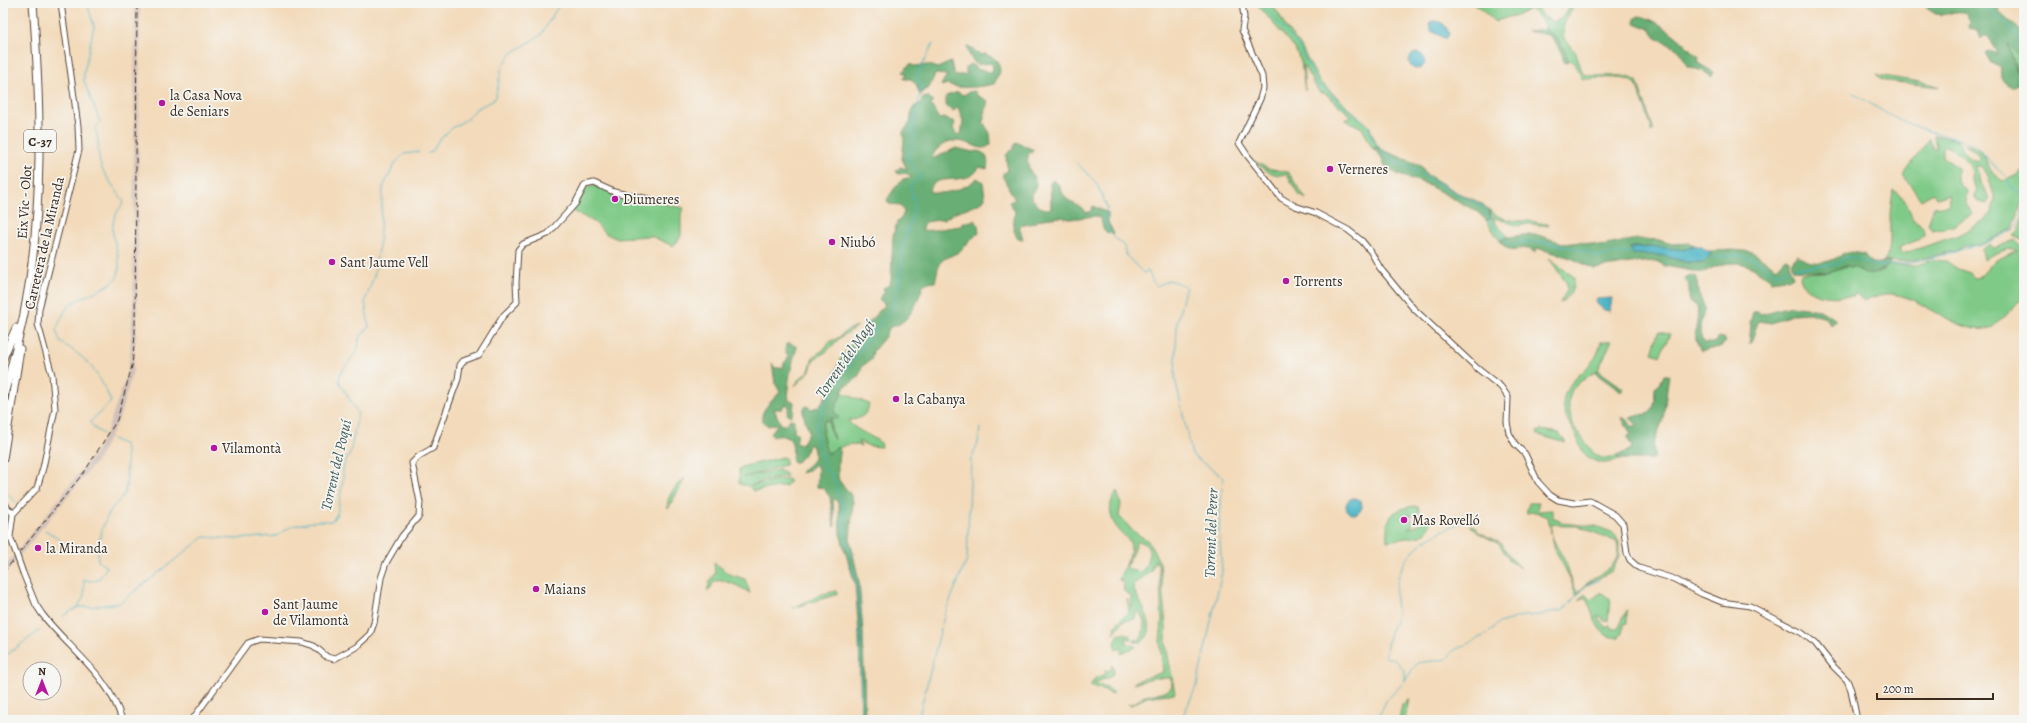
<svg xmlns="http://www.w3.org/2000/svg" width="2027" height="723" viewBox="0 0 2027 723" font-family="Alegreya,serif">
<rect width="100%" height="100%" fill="#f6f6f2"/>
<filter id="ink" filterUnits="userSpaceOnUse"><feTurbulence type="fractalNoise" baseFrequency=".025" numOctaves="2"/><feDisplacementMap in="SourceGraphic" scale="8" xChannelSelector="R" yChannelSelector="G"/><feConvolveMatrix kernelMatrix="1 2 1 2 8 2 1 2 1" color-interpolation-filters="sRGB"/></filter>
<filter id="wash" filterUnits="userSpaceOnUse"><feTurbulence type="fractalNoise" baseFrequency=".012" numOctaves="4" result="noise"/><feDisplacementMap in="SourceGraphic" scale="16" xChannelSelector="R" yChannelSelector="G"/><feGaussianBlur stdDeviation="0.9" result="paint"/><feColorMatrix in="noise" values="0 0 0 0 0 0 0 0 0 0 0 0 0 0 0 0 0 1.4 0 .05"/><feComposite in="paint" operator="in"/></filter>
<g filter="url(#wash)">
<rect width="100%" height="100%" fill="#f3daba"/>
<!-- industrial -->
<path fill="#cfc0ba" d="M 135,3 L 140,3 L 137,320 L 133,370 L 119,419 L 99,458 L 3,576 L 3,569 L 93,456 L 107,431 L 126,377 L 130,357 L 133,301 Z"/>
<!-- green -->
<path fill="#80ca88" stroke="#5e7a53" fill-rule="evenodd" d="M 1256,3 L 1270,3 L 1279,14 L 1286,28 L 1300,45 L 1319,81 L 1369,126 L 1376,143 L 1380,148 L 1375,147 L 1373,149 L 1362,128 L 1345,120 L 1352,117 L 1326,94 L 1319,92 L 1303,65 L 1305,91 L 1301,62 L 1295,49 Z
M 1474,3 L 1498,3 L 1516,7 L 1520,3 L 1534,3 L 1542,16 L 1554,22 L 1562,18 L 1572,3 L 1576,3 L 1566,18 L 1563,29 L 1564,38 L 1576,53 L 1583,74 C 1600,79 1622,71 1637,81 L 1654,130 L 1651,132 L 1651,125 L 1636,84 C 1625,74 1600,79 1586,79 L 1583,80 L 1573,62 L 1570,60 L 1568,62 C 1568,53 1553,31 1544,30 L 1545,24 L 1532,10 L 1529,9 C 1524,15 1504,17 1495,22 Z
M 2008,43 L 2024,60 L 2024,77 L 2017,72 Z
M 1877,74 C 1890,79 1933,82 1939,87 L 1888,81 L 1882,79 Z
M 1934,135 L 1957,140 L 1962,145 L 1962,149 L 1971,160 L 1978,162 L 1979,156 L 1965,144 C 1989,148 1987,172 2003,181 L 2018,175 L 2024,168 L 2024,196 L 2013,228 L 1983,244 L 1965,246 L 1956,251 L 1909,261 L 1884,262 C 1893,249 1889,232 1890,218 C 1890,209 1892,199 1893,190 C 1905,195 1909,209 1913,220 C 1921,223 1924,227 1924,235 L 1918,240 L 1900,247 L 1899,249 L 1902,254 L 1956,236 L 1968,230 L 1986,219 L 1992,211 L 1995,199 L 1988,176 L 1984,168 L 1975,165 L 1979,175 L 1979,180 L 1990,199 L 1988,204 L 1983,203 L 1975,198 L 1976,189 C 1969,180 1974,177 1971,169 C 1968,160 1954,147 1945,146 L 1942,149 L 1942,156 L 1958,168 C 1954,177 1959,185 1967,191 L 1966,204 L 1973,214 L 1951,227 L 1932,230 L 1928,224 L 1934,207 L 1948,205 L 1950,201 L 1949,195 L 1936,198 L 1933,193 L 1921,200 L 1903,175 L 1930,138 L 1933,149 L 1936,149 Z
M 1253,160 L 1267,168 L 1288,172 L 1306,199 L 1298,194 L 1297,190 L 1287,175 L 1285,174 C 1276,178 1260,168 1253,160 Z
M 589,186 L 598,186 L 627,196 L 684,208 L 681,213 L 681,236 L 673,246 L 651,236 L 615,238 L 605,233 L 594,222 L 573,211 C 580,203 579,191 589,186 Z
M 1488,209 C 1502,221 1513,221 1530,221 C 1537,222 1543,224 1549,224 L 1548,226 L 1529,224 L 1518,226 L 1493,217 L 1496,224 L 1510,238 L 1505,237 L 1500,241 L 1486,220 L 1488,220 L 1491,215 Z
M 2024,217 L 2024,241 L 2013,236 L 2019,230 Z
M 2015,240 L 2024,249 L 2024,297 L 1993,327 C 1962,340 1922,295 1891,294 C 1882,293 1873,297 1864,301 L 1855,293 L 1854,296 C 1835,297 1808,300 1800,278 L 1801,273 L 1827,272 L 1846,266 L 1856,268 L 1866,274 L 1872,274 L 1883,270 L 1888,265 L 1917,265 L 1932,260 L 1946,261 L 1958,269 L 1970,273 L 1974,278 L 1980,277 L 1993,262 L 2017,250 C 2010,246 1991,255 1984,260 L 1982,249 L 1990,244 L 1994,248 Z
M 1549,258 L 1574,277 C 1574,289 1570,297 1560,303 L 1567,290 L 1567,284 Z
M 858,326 L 841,337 L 826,352 L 814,359 L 810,371 L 795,386 L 799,379 L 809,371 L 813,357 L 823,350 L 831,341 L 838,338 L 847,330 Z
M 1658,332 L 1670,334 L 1660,356 L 1652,353 Z
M 1612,340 L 1598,370 L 1580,382 L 1572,390 L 1568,402 L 1572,424 L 1592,451 L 1597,456 L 1603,458 L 1617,456 L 1619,459 C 1613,461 1605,465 1598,462 C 1593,461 1586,456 1583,452 C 1580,448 1579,442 1577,438 C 1570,424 1559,410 1565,394 C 1571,375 1597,368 1601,342 Z
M 841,392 L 869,404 C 868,415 859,420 849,420 L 849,422 C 858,432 872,435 882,444 L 881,447 L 869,446 L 858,441 L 861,446 C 847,441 839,448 827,455 L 823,437 L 823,423 L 828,419 L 831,434 L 834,439 L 831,429 L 831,418 L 835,419 L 837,415 L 834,411 Z
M 1541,430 L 1559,433 L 1566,443 L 1538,435 L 1537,432 Z
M 783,457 L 786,459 L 785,465 L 744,477 L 778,470 L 785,473 L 787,476 L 765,480 L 751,486 L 774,480 L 788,479 L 790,481 L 786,486 L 753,491 L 749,486 L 739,484 L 739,469 L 741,467 Z
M 685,478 L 668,509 C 665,497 676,485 685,478 Z
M 1117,491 L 1121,504 L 1119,516 L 1133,531 L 1148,541 L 1160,563 L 1166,626 L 1166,645 L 1175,693 L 1147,697 L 1131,705 L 1128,704 C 1135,705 1139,698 1145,696 C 1155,692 1165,696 1172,686 L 1170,678 L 1154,678 L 1133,684 L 1136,681 L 1163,672 L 1160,641 L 1162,620 L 1159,567 L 1155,560 L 1151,571 L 1134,584 L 1133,587 C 1138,602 1162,630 1141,642 L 1134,642 L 1135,638 L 1138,641 L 1143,634 L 1144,621 L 1139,611 L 1137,610 L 1135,619 L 1123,621 L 1114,633 C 1114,624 1123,617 1129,611 L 1127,599 L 1133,607 L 1131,597 L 1124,591 L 1123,582 L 1119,580 C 1122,569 1131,558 1131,547 C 1131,539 1123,536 1119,530 C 1109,519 1107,503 1117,491 ZM 1135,542 L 1141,542 L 1147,545 C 1152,554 1148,567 1140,572 L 1130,570 L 1126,567 L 1136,545 Z
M 1529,503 L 1539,503 L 1537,509 L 1539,511 L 1552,510 L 1552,517 L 1560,520 L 1561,523 L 1596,526 L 1614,533 L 1619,542 L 1619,557 L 1612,571 L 1586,585 L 1581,592 L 1576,595 L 1570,578 L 1555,550 L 1548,517 L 1536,512 L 1526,513 ZM 1553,523 L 1562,526 L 1579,526 L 1617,542 C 1622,566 1605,570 1590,581 C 1585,584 1583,589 1578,592 C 1571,585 1570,572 1566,563 C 1562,553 1545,533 1553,523 Z
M 1414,506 L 1418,507 L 1421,516 L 1408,515 L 1409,518 L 1411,517 L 1413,525 L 1408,528 C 1415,528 1421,524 1422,518 L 1428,517 L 1431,522 L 1426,532 L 1421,536 L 1387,541 C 1386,517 1390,510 1414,506 Z
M 1470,525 L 1477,528 L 1477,531 L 1502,544 L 1509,556 L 1521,568 L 1510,561 L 1499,544 L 1477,532 Z
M 714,562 L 729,574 L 745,579 L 750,593 C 740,587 727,579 714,581 L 710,590 L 707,591 L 710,581 L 715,573 Z
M 837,591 L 838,594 L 793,608 L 822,594 Z
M 1600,593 L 1602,593 L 1610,599 L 1608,621 L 1604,621 L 1602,617 L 1597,616 L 1606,628 L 1610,625 L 1612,629 L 1618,629 L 1627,610 L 1627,623 L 1624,624 L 1622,633 L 1619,637 C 1596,641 1593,610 1585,597 L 1578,600 L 1585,594 L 1591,600 Z
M 1119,633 L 1121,635 L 1124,633 L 1130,636 L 1131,640 L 1126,637 L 1127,641 L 1125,642 L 1136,647 L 1121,654 L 1121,647 L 1116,650 L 1115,643 Z
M 1112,665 L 1114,669 L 1112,676 L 1094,683 L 1107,687 L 1114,693 L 1110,694 L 1105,690 L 1090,686 L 1096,677 L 1104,675 L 1105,671 L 1111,670 Z
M 1409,698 L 1405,720 L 1399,720 L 1402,705 Z"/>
<!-- forest -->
<path fill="#68ae74" stroke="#526c49" d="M 1924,3 L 1994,3 L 1999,7 L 2000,12 L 2024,34 L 2024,60 L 2008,44 L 2017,72 L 2024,77 L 2024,85 L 2021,83 L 2012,87 C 2003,83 1999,78 2001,68 L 1991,63 L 1985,53 L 1988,51 L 1997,54 L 1988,36 L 1984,36 L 1981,39 L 1978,30 L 1969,28 L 1970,21 L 1966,13 C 1950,7 1939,26 1924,3 Z
M 1639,16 C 1653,17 1677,36 1687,46 C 1691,50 1694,54 1699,57 L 1698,63 L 1713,72 L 1712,77 L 1703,71 L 1687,66 L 1681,53 L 1677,49 L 1656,37 L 1650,29 L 1635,23 L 1635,18 Z
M 1546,29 C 1554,34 1571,54 1567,63 L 1564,62 L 1561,50 L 1549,35 L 1527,31 Z
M 967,46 L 981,55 L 985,54 C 995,58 999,60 1000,72 L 994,84 C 979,87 961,90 947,84 L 942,86 L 941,85 L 947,75 L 935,74 L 929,88 L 923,91 L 920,96 L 916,84 L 911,79 L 904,79 L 906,74 L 903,72 L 910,64 L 914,66 L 930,65 L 937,68 L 951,62 L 954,75 L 966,75 L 966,67 L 971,64 L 978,70 L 984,70 L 992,73 L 993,66 L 990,63 L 977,65 C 972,61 967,53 967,46 Z
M 975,91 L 977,95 L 988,101 L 983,122 L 990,133 L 991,144 C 983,152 977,146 967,143 C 962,141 956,141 950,141 C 942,145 933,150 932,159 L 956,148 L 973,152 L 978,151 C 987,153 989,160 987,169 L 979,167 C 969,189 933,170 929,191 C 941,197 968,188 977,178 L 983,182 L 985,198 L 981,203 L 956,212 L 945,219 L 926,222 L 923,224 L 922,230 C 928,232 950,227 961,226 L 962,223 L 975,220 L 978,225 L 979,232 L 959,252 L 944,259 L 939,264 L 935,282 L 928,283 L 923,286 C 918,301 909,325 890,327 L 884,338 L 873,351 L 871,360 L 862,366 C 861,376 854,382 845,386 L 834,411 L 835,413 L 839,417 L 837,419 L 831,418 L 830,425 L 834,440 L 831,434 L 828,419 L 823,423 L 823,437 L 827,454 L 838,447 L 840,449 C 838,454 837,476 839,480 C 844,488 851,492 853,501 L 850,540 L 859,582 L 863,633 L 865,720 L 861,720 L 859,634 L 855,584 L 840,534 L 839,504 L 834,498 L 833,502 L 835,526 L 834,527 L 830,497 L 823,488 L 817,487 L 818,470 L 816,464 L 809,470 L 801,473 C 808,462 819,463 812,445 L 809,445 L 807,451 L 797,462 L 793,462 C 791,453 795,448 790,439 L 780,435 L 773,437 L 770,434 L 777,425 L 775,424 L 768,426 C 752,415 772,402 780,392 L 775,383 L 772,363 L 775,368 L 783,368 L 784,363 L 789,357 L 785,350 L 786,344 L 791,344 L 797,347 C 792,365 786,382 789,401 L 794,402 L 793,413 L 791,416 L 787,414 L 789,407 L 787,404 L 784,405 L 782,409 L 774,409 L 781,425 L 785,425 L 790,419 L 794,420 L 794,431 L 798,434 L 796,443 L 798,444 L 803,443 L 809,432 L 803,414 L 804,408 L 807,406 L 811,409 C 829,407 833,369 843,355 C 857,336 868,322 885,305 L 879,299 L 882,294 L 885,294 L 883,288 L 889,285 L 891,280 L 893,236 L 897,222 L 902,217 L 904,212 L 900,205 L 889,204 L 887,200 L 894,189 L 903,179 L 912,177 L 906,173 L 898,174 L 896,171 L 900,167 L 907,169 L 902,159 L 904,140 L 903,132 L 910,123 L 912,110 L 915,106 L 921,103 L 922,98 L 929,97 L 933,103 L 931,105 L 939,119 L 944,118 L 955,122 L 953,129 L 958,135 L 961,134 L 963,121 L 958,107 L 954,111 L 946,107 L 946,96 L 958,92 L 963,95 L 969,92 Z
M 1016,142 L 1034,150 C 1032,153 1028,153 1028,156 C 1025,168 1036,178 1036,184 C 1036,189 1032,192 1031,197 C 1036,203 1041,212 1051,208 L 1050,183 L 1053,180 C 1061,184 1060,191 1066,198 C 1072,204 1082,206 1087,213 L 1091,211 L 1093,206 L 1108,213 L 1108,222 L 1114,234 C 1103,234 1103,228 1101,219 L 1095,216 L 1070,219 L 1061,217 L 1043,219 L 1030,224 L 1019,226 L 1023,239 L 1017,238 L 1013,228 L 1015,211 L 1009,202 L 1015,200 L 1003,177 L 1003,173 L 1007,172 L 1006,155 L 1013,149 Z
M 1375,147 L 1415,163 L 1422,167 L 1426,174 L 1458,193 L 1481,203 L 1488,209 L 1491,219 L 1486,220 L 1476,211 L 1424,183 L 1399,175 L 1384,165 L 1382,158 L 1373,149 Z
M 1523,235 L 1538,235 L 1566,244 L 1579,242 L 1601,246 L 1637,239 L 1659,240 L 1672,244 L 1690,243 L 1694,245 L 1684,250 L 1633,247 L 1637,254 L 1660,255 L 1687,262 L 1703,262 L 1710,255 L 1711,251 L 1734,250 L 1752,252 L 1777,268 L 1786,258 L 1789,260 L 1789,267 L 1793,277 L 1788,280 L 1784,279 L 1771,281 L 1767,276 C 1760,275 1758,270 1751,267 C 1736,259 1717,264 1703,273 L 1665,266 L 1656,261 L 1630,263 L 1594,269 L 1571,258 L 1537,248 L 1535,253 C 1523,241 1511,259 1500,241 C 1506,237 1515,236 1523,235 Z
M 1852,252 L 1864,254 C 1874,268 1876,262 1890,262 L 1887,267 L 1872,274 L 1866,274 L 1856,268 L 1847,266 L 1827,272 L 1793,270 C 1790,263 1792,258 1798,255 C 1805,264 1825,264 1834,259 C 1841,256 1844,253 1852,252 Z
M 1691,275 L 1697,277 L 1698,293 L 1705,308 C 1702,321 1696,330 1704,343 L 1713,343 L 1719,337 L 1724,338 L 1726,342 L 1720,347 L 1701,351 C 1689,335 1702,316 1696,305 L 1689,302 L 1689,285 L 1684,278 Z
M 1791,306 L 1820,310 L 1835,319 L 1835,322 L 1831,325 L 1826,318 L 1809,313 L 1793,314 L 1772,323 L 1759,321 C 1754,329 1754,340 1749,345 L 1751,325 L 1750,323 L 1753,312 L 1758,312 L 1761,314 Z
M 1598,370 L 1624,389 L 1621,392 L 1595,373 Z
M 1664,375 L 1669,375 L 1663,419 L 1653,446 L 1655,455 L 1653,459 L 1619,459 L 1617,456 L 1631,449 L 1632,447 L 1627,437 L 1631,434 L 1621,417 L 1628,420 L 1632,427 L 1637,425 L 1630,418 C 1636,414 1639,415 1646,414 C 1657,412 1654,396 1655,388 L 1660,384 Z"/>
<!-- water -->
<path fill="#47b3c5" stroke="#416e72" d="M 1432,21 C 1443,21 1446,25 1449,34 L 1447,38 L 1444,38 L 1431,31 L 1429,25 Z
M1409 61a8 8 0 1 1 16 0a8 8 0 1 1-16 0Z
M 1694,245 L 1702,247 L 1707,251 L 1711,251 L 1710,255 L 1703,262 L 1687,262 L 1660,255 L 1633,254 L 1630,248 L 1658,247 L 1684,250 Z
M 1612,298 L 1610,311 L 1604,310 L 1597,304 L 1596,299 Z
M1346 506a8 8 0 1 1 16 0a8 8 0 1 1-16 0Z"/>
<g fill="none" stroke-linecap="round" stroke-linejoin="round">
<!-- stream -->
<path stroke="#47b3c5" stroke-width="1" d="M 87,3 L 94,26 L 84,72 L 84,81 L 100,122 L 95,129 C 100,142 97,151 100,163 C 104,176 117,190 124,202 C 120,208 114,216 113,223 C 110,240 123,257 118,275 C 114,288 79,295 67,308 C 64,312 59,324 56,329 L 60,342 C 88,358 99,373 111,402 L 90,422 L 95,429 L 103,434
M 1261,3 L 1299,47 L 1318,85 L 1329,92 L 1342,105 L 1359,117 L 1368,126 L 1372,139 L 1387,157 L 1484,207 L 1491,222 L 1509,245 C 1515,243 1521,242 1527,242 C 1544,241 1585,249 1599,257 L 1613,254 L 1632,252
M 1972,3 C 1993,6 2011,29 2024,45
M 1991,9 L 1993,3
M 1853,93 L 1889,115 L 1919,128 L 1974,144 L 2005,176 L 2012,188 L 2024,197
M 428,153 L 432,152 L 438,141 L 452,128 L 467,119 L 476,109 L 495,99 L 502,67 L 512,53 L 541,35 L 560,3
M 1077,163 L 1097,184 L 1107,207 L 1105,225 L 1115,238 L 1124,246 L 1126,255 L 1143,273 L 1148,271 L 1153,282 L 1157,286 L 1169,280 L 1186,286 L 1177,323 L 1175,378 L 1192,455 C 1202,464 1212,467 1223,478 L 1219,527 L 1222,572 L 1197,685 L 1181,720
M 1707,258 L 1738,255 L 1755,260 L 1776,273 L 1789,270
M 1794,268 L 1839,264 L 1843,258 L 1851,257 L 1876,266 L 1908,263 L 1949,254 L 1972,246 L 1980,246 L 2013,230 L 2019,223 L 2024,205
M 4,491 L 16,502
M 45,530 L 58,538 L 63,544 L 97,550
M 78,607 L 84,596 L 84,579 L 90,581 L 98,580 L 107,567 L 98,561 C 97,542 102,524 112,508 C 116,503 121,500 124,494 C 128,486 127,455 125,445 L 112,439
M 63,616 L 78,607 L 90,607 L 120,603 L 204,537 L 236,539 L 276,536 L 292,526 L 317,521 L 332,521 L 337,514 L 343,480 L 343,469 L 345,462 L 350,454 L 358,414 L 339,381 L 340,374 L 358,350 L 359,338 L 369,327 L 365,302 L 374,276 L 379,246 L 383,187 L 396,162 L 404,154 L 419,152
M 3,656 L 8,654 L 39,631
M 1406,679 L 1417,663 L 1447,659 L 1453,651 L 1487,634 L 1499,623 L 1523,616 L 1541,615 L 1548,612 L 1562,611 L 1587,585 L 1600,580
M 861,720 L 860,617 L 858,592 L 844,526 L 843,506 L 832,475 L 825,468 L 817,444 L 816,430 L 821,412 L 830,393 L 867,340 L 893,308 L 901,272 L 903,245 L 912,217 L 914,202 L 910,186 L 920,178 L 909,158 L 914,136 L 913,123 L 921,90 L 917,76 L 933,44
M 918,720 L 944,616 L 967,559 L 971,459 L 978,443 L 980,428
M 1377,720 L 1386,701 L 1405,681 L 1405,672 L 1395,659 L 1385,657 C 1387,649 1387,641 1390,633 C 1391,628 1395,624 1396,619 C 1399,609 1394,599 1396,589 C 1401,549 1429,536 1463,522"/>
</g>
</g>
<g filter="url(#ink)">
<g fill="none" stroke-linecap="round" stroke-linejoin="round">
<defs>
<path id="minor" d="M 1242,3 L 1244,17 L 1242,30 L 1262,76 L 1263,88 L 1260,99 L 1239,143 L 1247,155 L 1281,198 L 1295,206 L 1316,213 L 1348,230 L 1362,241 L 1371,252 L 1380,268 L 1413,308 L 1478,369 L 1501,387 L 1508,397 L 1507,422 L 1509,433 L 1515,444 L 1525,454 L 1538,482 L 1550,495 L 1558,500 L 1574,503 L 1590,501 L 1615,515 L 1623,524 L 1627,553 L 1630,560 L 1639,568 L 1674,579 L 1702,594 L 1722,602 L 1750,606 L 1802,633 L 1815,643 L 1833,666 L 1847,680 L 1851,690 L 1857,720
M 4,507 L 10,510 L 13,514 L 10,537
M 13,514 L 37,488 L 43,468 L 55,409 L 52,375 L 38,324 L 39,309 L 79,150 L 78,126 L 61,3
M 3,527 L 10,538
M 23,573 L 36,605 L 42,614 C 69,649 109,675 122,720
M 192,720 L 248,643 L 259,639 L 302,642 L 314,646 L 327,657 L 334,659 L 356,647 L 370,634 L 374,623 L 381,578 L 386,563 L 402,536 L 419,516 L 420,502 L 412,463 L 419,456 L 433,448 L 458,379 L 460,365 L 463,361 L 479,355 L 503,316 L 517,302 L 516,283 L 518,250 L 523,244 L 548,234 L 575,204 L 585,185 L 594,183 L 614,192 L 664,202"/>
<path id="highway" d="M 3,358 L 16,328
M 3,399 C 10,371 18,342 24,314 C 44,211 41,107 33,3
M 3,459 L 20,349
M 3,502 L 6,507"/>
</defs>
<!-- minor casing -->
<use href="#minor" stroke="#574435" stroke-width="7"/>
<!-- highway casing -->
<use href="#highway" stroke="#574435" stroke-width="9"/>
<!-- minor -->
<use href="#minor" stroke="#fff" stroke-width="5"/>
<!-- highway -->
<use href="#highway" stroke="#fff" stroke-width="7"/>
<!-- rail -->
<path stroke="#3b2a1e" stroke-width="1" stroke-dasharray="6 3" stroke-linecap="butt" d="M 3,573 L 85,471 L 117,420 L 132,366 L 135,335 L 137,3"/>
<defs>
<path id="minor-bridge" d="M 11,539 L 23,573"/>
</defs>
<!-- minor-bridge casing -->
<use href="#minor-bridge" stroke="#574435" stroke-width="7" stroke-linecap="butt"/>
<!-- minor-bridge -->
<use href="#minor-bridge" stroke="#fff" stroke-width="5"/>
</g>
</g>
<!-- markers -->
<g fill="#b5179e" stroke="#f6f6f2" stroke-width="1.5">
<circle cx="162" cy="103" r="4"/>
<circle cx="1330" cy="169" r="4"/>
<circle cx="615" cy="199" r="4"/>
<circle cx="832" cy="242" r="4"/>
<circle cx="332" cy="262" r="4"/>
<circle cx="1286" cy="281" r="4"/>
<circle cx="896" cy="399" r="4"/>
<circle cx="214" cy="448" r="4"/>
<circle cx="1404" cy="520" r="4"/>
<circle cx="38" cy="548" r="4"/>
<circle cx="536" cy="589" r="4"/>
<circle cx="265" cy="612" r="4"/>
</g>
<g text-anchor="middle" stroke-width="3.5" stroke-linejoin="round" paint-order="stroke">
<!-- shield labels -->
<rect fill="#f6f6f2" stroke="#73675e" stroke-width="1" x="24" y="130" width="32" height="22" rx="3"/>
<g font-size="13" font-weight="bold" fill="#3b2a1e">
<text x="40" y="146">C-37</text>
</g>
<!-- poi labels -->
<g font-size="14" fill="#3b2a1e" stroke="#f6f6f2" text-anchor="start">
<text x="170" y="100">la Casa Nova<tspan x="170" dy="16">de Seniars</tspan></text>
<text x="1338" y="174">Verneres</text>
<text x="623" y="204">Diumeres</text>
<text x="840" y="247">Niubó</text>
<text x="340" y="267">Sant Jaume Vell</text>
<text x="1294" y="286">Torrents</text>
<text x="904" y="404">la Cabanya</text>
<text x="222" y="453">Vilamontà</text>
<text x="1412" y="525">Mas Rovelló</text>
<text x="46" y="553">la Miranda</text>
<text x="544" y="594">Maians</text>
<text x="273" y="609">Sant Jaume<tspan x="273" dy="16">de Vilamontà</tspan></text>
</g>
<!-- street labels -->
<g font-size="14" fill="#3b2a1e" stroke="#f6f6f2">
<text transform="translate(24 202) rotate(-86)" y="5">Eix Vic - Olot</text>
<text transform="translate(44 243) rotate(-77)" y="5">Carretera de la Miranda</text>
</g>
<!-- water labels -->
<g font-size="15" font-style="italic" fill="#3f5a58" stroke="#f6f6f2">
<text transform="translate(845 359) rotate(-55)" y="5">Torrent del Magí</text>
<text transform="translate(336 465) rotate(-77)" y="5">Torrent del Poquí</text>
<text transform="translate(1211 533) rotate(-88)" y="5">Torrent del Perer</text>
</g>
</g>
<!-- margin -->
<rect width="2027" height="723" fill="none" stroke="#f6f6f2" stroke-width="16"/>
<!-- north arrow -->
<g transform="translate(42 681)"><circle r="19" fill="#f6f6f2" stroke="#aba49d"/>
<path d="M0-3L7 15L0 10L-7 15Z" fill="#b5179e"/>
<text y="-6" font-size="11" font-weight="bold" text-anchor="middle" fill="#3b2a1e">N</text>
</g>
<!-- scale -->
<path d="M1877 693v6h116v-6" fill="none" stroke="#3b2a1e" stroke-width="2"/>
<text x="1883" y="693" font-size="12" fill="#3b2a1e" stroke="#f6f6f2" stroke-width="3" paint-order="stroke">200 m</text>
</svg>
